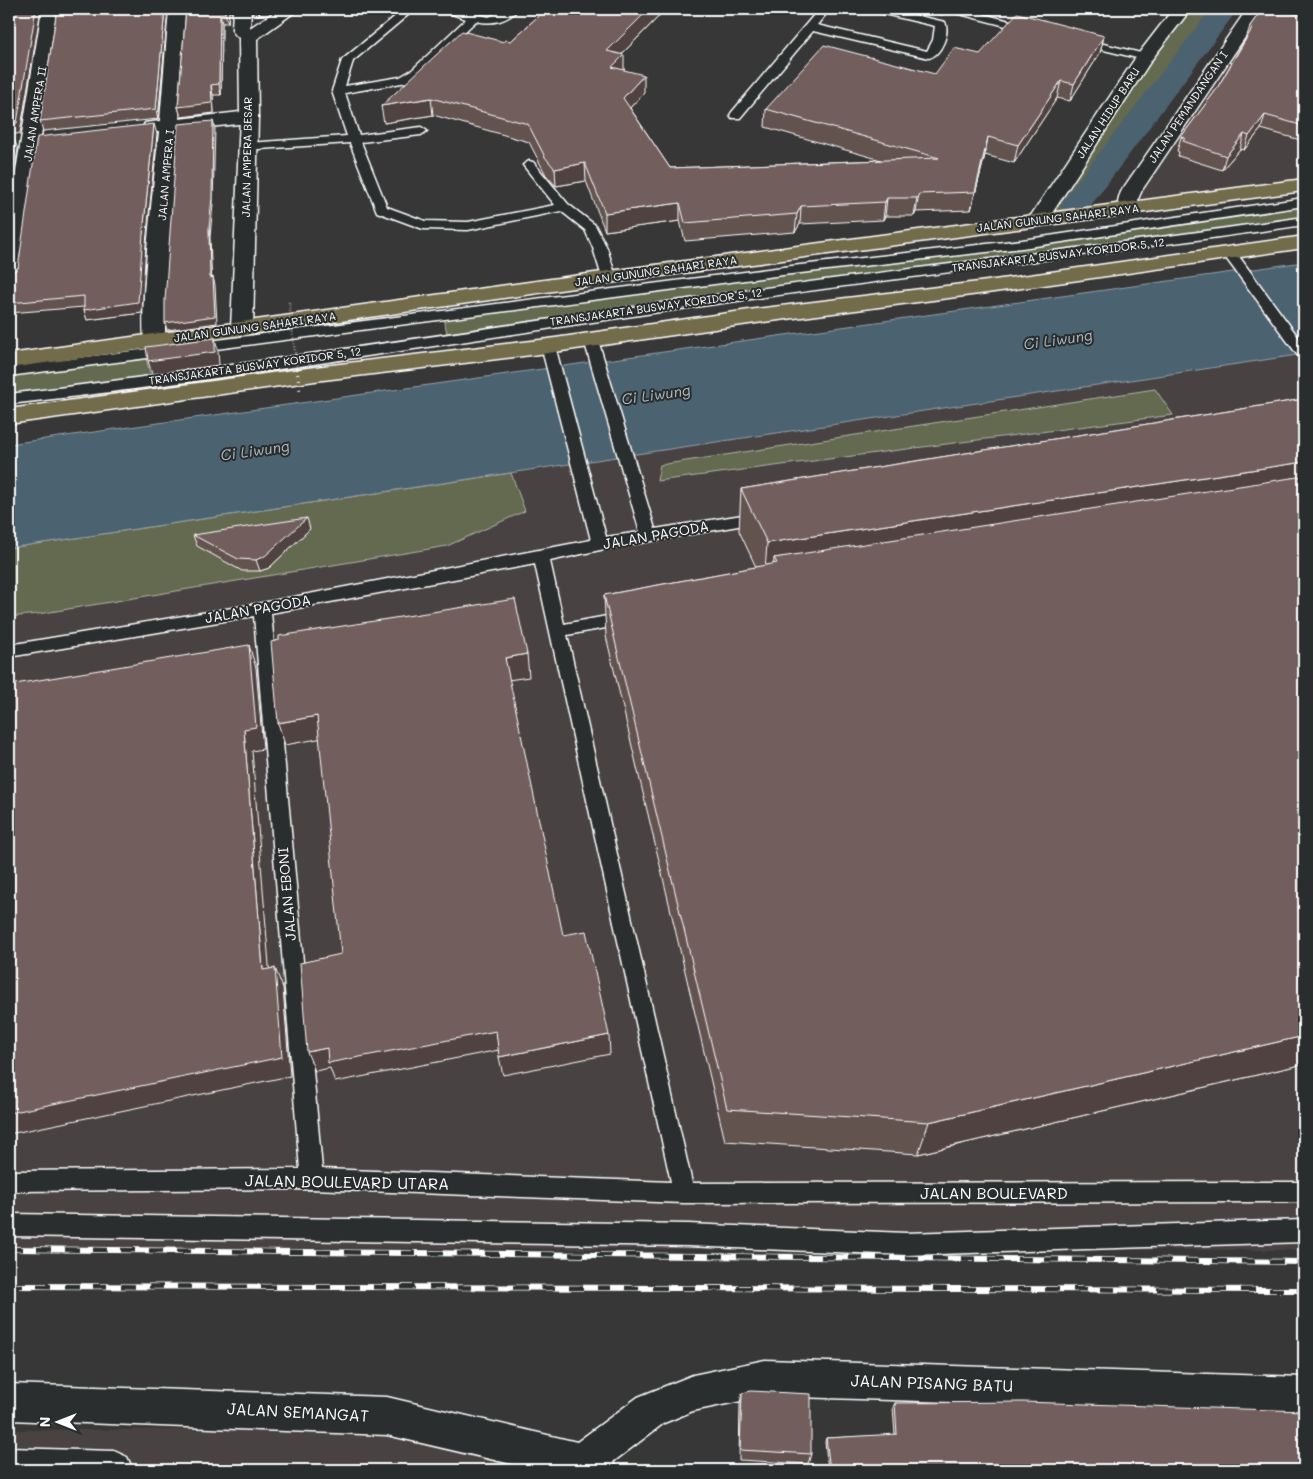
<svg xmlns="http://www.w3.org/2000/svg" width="1313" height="1479" viewBox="0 0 1313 1479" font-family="Mali,sans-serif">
<rect width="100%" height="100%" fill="#383737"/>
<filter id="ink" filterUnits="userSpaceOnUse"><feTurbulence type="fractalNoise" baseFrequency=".02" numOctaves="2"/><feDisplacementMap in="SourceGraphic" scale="10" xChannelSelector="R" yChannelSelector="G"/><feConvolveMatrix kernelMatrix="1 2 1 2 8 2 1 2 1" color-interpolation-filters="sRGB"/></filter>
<g filter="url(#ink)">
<!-- built -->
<path fill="#494342" d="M 1228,48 L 1304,63 L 1304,184 L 1129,208 Z
M 1304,354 L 1304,1250 L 9,1248 L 9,548 Z
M 463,1429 L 544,1470 L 9,1470 L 9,1430 Z"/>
<!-- green -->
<path fill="#646a50" stroke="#b2b4a8" d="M 1181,9 L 1225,9 L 1067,217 L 1038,220 L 1147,54 Z
M 1304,202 L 1304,221 L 448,338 L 443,315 L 1197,218 Z
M 145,355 L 151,377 L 154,381 L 9,400 L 9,372 Z
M 1155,389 L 1173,415 L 657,481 L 660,465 Z
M 511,473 L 525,511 L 447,546 L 38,614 L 9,617 L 9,548 Z"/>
<!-- water -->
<path fill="#4c626f" stroke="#94a1a9" d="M 1304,262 L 1304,354 L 9,548 L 9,444 Z"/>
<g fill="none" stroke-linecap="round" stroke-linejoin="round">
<!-- canal -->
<path fill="#4c626f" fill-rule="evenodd" d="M 1211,9 L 1238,9 L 1086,212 L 1075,214 L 1064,212 L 1060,205 L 1064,198 Z"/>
<defs>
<path id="service" d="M 404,9 L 415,9 L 353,61 L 345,86 L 400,77 L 412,70 L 466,19 L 444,11 L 443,9 L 459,9 L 489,17 L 506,9 L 518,9 C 508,21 492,25 476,21 L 420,74 L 407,82 L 345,93 L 359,135 L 421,127 L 427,131 L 421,135 L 361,142 L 387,207 L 425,221 L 468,222 L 555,205 L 523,165 L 529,161 L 533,162 L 568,204 L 595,225 L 607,248 L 616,277 L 614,280 L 609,281 L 602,277 L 593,248 L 585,230 L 561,211 L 468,230 L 423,229 L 377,212 L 350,143 L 244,150 L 242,147 L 244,144 L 248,143 L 347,136 L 332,91 L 342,60 Z
M 819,9 L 830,9 L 817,25 L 927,51 L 933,40 L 935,26 L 871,11 L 870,9 L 888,9 L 945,22 C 950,33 941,55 929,58 L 813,31 L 740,118 L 732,118 L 730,115 L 732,112 Z
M 929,9 L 964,9 L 1033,27 L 1035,29 L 1029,32 L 948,11 L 942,14 L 930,11 Z
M 1079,38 L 1149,55 L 1151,57 L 1145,60 L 1075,43 L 1073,41 Z
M 1304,198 L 1304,206 L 1022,248 L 783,275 L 9,376 L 9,367 L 783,267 L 1022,240 Z
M 1304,217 L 1304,225 C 1118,252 930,273 744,300 C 499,334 255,377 9,404 L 9,394 C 255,364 499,326 744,291 C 931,265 1118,245 1304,217 Z
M 1230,250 L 1235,251 L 1304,345 L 1304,358 L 1299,357 L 1223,254 Z
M 591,336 L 596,337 L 598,340 L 655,529 L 761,512 L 766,513 L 769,517 L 766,521 L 761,522 L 600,550 L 550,561 L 564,624 L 628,612 L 634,614 L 636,618 L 634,622 L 628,624 L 567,635 L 692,1183 L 1304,1182 L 1304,1202 L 684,1203 L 312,1189 L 9,1191 L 9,1171 L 300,1169 L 254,616 L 9,657 L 9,645 L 262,603 L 591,540 L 541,346 L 543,343 L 553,343 L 555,346 L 606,537 L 640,532 L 584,340 L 586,337 ZM 535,564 L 671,1182 L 322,1169 L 271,613 Z
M 9,1214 L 688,1224 L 906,1233 L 1304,1220 L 1304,1242 L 906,1255 L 688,1246 L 9,1236 Z"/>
<path id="minor" d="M 42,9 L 60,9 L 20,278 L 16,282 L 9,284 L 9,215 Z
M 169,9 L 187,9 L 179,119 L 249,111 L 256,113 L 258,117 L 256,121 L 249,123 L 178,130 L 165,307 L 165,341 L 162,346 L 154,348 L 146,346 C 136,331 156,162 159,132 L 145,131 L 143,127 L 145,123 L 160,121 Z
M 233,9 L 251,9 L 250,29 L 257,37 L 254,41 C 244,43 238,39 232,30 Z
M 1247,9 L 1264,9 L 1142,190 L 1138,199 L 1139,208 L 1136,212 L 1129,214 L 1122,212 C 1116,204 1118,198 1122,190 Z
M 765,1360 L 1304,1377 L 1304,1413 L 765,1396 L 693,1411 L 664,1423 L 613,1462 L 617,1470 L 537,1470 L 387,1435 L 9,1420 L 9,1384 L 387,1397 L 577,1442 L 638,1397 L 693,1375 Z
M 9,1448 L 114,1451 L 127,1457 L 133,1470 L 9,1470 Z"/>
<path id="tertiary" d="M 279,9 L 299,9 L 257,39 L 258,117 L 253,329 L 250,334 L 242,336 L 234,334 L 231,329 L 240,117 L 239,37 L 242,33 Z
M 1173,9 L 1191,9 L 1152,59 L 1045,224 L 1038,226 L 1031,224 L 1028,220 L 1136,57 Z"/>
<path id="primary" d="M 1304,179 L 1304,191 L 609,283 L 9,368 L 9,354 L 609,271 Z
M 1304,236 L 1304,248 L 987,293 L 756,323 L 548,353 L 315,381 L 9,424 L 9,409 L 315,367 L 548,339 L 756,309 L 987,281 Z"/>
</defs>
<!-- service casing -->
<use href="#service" stroke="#fff" stroke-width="3"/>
<!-- minor casing -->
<use href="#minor" stroke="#fff" stroke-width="3"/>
<!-- tertiary casing -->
<use href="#tertiary" stroke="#fff" stroke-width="3"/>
<!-- primary casing -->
<use href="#primary" stroke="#fff" stroke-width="3"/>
<!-- service -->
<use href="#service" fill="#2a2d2e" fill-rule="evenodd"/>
<!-- minor -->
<use href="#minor" fill="#2a2d2e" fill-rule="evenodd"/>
<!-- tertiary -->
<use href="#tertiary" fill="#2a2d2e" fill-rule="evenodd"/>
<!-- primary -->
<use href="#primary" fill="#736c4b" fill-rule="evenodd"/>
<defs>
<path id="rail" d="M 9,1249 L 1304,1262
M 9,1286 L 1304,1290"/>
</defs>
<!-- rail casing -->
<use href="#rail" stroke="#fff" stroke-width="6"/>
<!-- rail -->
<use href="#rail" stroke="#2a2d2e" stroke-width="4.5" stroke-dasharray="14" stroke-linecap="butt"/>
<!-- path-bridge-far1 -->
<path stroke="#fff" stroke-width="2.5" stroke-dasharray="0.5 2.5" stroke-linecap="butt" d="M 289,302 L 297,370"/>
<!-- path-bridge -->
<path stroke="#fff" stroke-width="3" stroke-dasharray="1 4" stroke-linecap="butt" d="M 297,369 L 300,391"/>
</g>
<!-- wall -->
<path fill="#625250" stroke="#fff" d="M 57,9 L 168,9 L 158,119 L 43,131 L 40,121 Z
M 186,9 L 232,9 L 231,12 L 229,12 L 228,23 L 222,23 L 221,95 L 213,95 L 214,113 L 181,117 L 178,107 Z
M 251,9 L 272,9 L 270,11 L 261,10 L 259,15 L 253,14 Z
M 546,9 L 666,9 L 622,54 L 624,70 L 644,93 L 630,108 L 670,168 L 881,160 L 765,127 L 766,109 L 935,74 L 980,54 L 1104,36 L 1100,53 L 1070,101 L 1057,98 L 1014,163 L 985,155 L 971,210 L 916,212 L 914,216 L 885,216 L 883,220 L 800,224 L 795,232 L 685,241 L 680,221 L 605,231 L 586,181 L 556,186 L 546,175 L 529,142 L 433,115 L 384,123 L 504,42 L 511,41 Z
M 1262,9 L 1304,9 L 1304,141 L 1261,129 L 1244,150 L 1240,149 L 1222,170 L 1178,156 L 1179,152 L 1177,151 L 1181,137 L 1216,90 L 1247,36 L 1250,26 Z
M 157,134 L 146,244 L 142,313 L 87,320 L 84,307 L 9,313 L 9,275 L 12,273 Z
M 1304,399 L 1304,1064 L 918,1154 L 725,1141 L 606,636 L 604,595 L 756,567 L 739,531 L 741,489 Z
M 310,529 L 269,568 L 260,571 L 242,571 L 197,546 L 193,535 Z
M 742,1393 L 811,1454 L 808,1464 L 739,1460 L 740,1403 Z
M 895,1403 L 1304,1470 L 828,1470 L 825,1442 L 826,1438 L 895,1435 L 893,1407 Z"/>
<!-- shaded-wall -->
<path fill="#504241" stroke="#fff" d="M 36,9 L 41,9 L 20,133 L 9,136 L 9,125 Z
M 165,9 L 168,9 L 158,119 L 156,109 Z
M 226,9 L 228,9 L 229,12 L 228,23 L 225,13 Z
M 258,9 L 261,9 L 261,10 L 259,15 Z
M 649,9 L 666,9 L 608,68 L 607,51 Z
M 220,14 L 222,23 L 221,95 L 219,84 Z
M 1104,36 L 1100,53 L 1070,101 L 1074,84 Z
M 624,55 L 624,72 L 612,67 Z
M 644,75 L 644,93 L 623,115 L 623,98 Z
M 1061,81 L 1057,98 L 1014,163 L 1018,145 Z
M 211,85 L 213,95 L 214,113 L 181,117 L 178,107 Z
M 431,98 L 433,115 L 384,123 L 381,106 Z
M 1265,115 L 1261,129 L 1244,150 L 1249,136 Z
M 213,121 L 215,128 L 213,204 L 210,237 L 212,285 L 210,278 L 209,229 Z
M 154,124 L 157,134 L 146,244 L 142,313 L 87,320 L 84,310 L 143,234 Z
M 1244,134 L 1240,149 L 1222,170 L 1226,156 Z
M 988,137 L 985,155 L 971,210 L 975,192 Z
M 14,139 L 18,149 L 9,205 L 9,171 Z
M 585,163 L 586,181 L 556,186 L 555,169 Z
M 919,194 L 916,212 L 914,216 L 917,198 Z
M 887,198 L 885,216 L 883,220 L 885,202 Z
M 680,203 L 680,221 L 605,231 L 605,213 Z
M 801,206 L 800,224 L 795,232 L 797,214 Z
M 213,277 L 215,285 L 217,323 L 167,330 L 165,323 Z
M 215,338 L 218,351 L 219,365 L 152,374 L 148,361 Z
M 1304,462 L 1304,500 L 774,558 L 772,584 L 764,585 L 767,543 Z
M 307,518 L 310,529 L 269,568 L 260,571 L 256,560 Z
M 249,645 L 256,668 L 263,749 L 252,751 L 271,990 L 263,970 L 244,729 Z
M 527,654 L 529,677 L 508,680 L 505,658 Z
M 317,716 L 323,738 L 285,745 L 278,723 Z
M 275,968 L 283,988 L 290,1076 L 9,1134 L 9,1113 Z
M 496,1031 L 499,1050 L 335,1082 L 330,1068 L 315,1071 L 307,1052 L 327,1048 Z
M 609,1035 L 610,1054 L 503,1075 L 499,1057 Z
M 1304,1036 L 1304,1064 L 918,1154 L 929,1122 Z"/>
<!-- building -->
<path fill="#725f5d" stroke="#fff" d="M 9,9 L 36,9 L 17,123 L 9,125 Z
M 57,9 L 165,9 L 156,109 L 40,121 Z
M 186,9 L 226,9 L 225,13 L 220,14 L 219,84 L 211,85 L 212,103 L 178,107 Z
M 546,9 L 649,9 L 607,51 L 624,55 L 612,67 L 644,75 L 623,98 L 670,168 L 939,158 L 766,109 L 824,45 L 935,74 L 954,48 L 980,54 L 1017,13 L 1104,36 L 1074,84 L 1061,81 L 1018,145 L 988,137 L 975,192 L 919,194 L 917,198 L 887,198 L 885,202 L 801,206 L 797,214 L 685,223 L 680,203 L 605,213 L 585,163 L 555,169 L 545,157 L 528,124 L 431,98 L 381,106 L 462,31 L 504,42 L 506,40 L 511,41 Z
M 1262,9 L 1274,9 L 1304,16 L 1304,126 L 1265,115 L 1249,136 L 1244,134 L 1226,156 L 1183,141 L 1185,138 L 1181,137 L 1216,90 L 1253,27 L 1250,26 Z
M 213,121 L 212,197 L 209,229 L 210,278 L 213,277 L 215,316 L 165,323 L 165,300 L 178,124 Z
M 154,124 L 143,234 L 138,302 L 84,310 L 84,296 L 9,303 L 9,275 L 12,273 L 18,268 L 37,137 Z
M 9,139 L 14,139 L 9,171 Z
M 215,338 L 215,352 L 148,361 L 146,347 Z
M 1304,399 L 1304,462 L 767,543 L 741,489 Z
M 1304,476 L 1304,1036 L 929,1122 L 727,1109 L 604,595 L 777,563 L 774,558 Z
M 307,518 L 265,556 L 256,560 L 238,559 L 193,535 Z
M 515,599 L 527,654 L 505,658 L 563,935 L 586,931 L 609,1035 L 499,1057 L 496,1031 L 328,1063 L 327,1048 L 307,1052 L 300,963 L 341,954 L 317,716 L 278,723 L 271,642 L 279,640 L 279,636 Z
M 249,645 L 256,727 L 244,729 L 263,970 L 275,968 L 282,1057 L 9,1113 L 9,685 Z
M 751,1391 L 811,1394 L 811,1454 L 740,1450 L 742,1393 Z
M 1023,1402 L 1304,1411 L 1304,1470 L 830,1470 L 826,1438 L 897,1434 L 895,1403 Z"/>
</g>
<g text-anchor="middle" stroke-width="4" stroke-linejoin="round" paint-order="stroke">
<!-- far-street labels -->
<g font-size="11" fill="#fff" stroke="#2a2d2e">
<text transform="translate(1188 107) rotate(-56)" y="4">JALAN PEMANDANGAN I</text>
<text transform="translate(1108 113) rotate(-57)" y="4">JALAN HIDUP BARU</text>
<text transform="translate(35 114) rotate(-81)" y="4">JALAN AMPERA II</text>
<text transform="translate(247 157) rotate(-89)" y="4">JALAN AMPERA BESAR</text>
<text transform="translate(166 175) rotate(-85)" y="4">JALAN AMPERA I</text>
<text transform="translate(1058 218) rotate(-7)" y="4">JALAN GUNUNG SAHARI RAYA</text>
<text transform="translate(1058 255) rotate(-7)" y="4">TRANSJAKARTA BUSWAY KORIDOR 5, 12</text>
<text transform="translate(656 271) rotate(-8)" y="4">JALAN GUNUNG SAHARI RAYA</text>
<text transform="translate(656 307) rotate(-8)" y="4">TRANSJAKARTA BUSWAY KORIDOR 5, 12</text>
<text transform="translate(255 327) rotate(-8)" y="4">JALAN GUNUNG SAHARI RAYA</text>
<text transform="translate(255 366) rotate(-8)" y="4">TRANSJAKARTA BUSWAY KORIDOR 5, 12</text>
</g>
<!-- street labels -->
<g font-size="14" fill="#fff" stroke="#2a2d2e">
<text transform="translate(656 535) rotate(-10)" y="5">JALAN PAGODA</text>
<text transform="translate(258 609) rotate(-10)" y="5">JALAN PAGODA</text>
<text transform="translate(287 894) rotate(-95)" y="5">JALAN EBONI</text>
</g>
<!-- water labels -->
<g font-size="15" font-style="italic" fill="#aeb8be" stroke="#2a2d2e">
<text transform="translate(1058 340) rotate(-8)" y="5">Ci Liwung</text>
<text transform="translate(656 395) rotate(-8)" y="5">Ci Liwung</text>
<text transform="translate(255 451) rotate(-8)" y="5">Ci Liwung</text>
</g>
<!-- near-street labels -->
<g font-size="16" fill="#fff" stroke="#2a2d2e">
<text transform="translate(347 1182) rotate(1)" y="6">JALAN BOULEVARD UTARA</text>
<text x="994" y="1199">JALAN BOULEVARD</text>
<text transform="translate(932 1383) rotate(2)" y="6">JALAN PISANG BATU</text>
<text transform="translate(298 1412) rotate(3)" y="6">JALAN SEMANGAT</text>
</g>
</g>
<!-- margin -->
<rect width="1313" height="1479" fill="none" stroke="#2a2d2e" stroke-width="30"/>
<rect x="15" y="15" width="1283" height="1449" fill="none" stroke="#fff" stroke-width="2" filter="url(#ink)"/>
<!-- north arrow -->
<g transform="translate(58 1422) rotate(270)" stroke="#2a2d2e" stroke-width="4" paint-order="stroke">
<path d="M0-4L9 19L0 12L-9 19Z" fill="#ffffff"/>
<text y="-8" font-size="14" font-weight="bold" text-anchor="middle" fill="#ffffff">N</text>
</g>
</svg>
